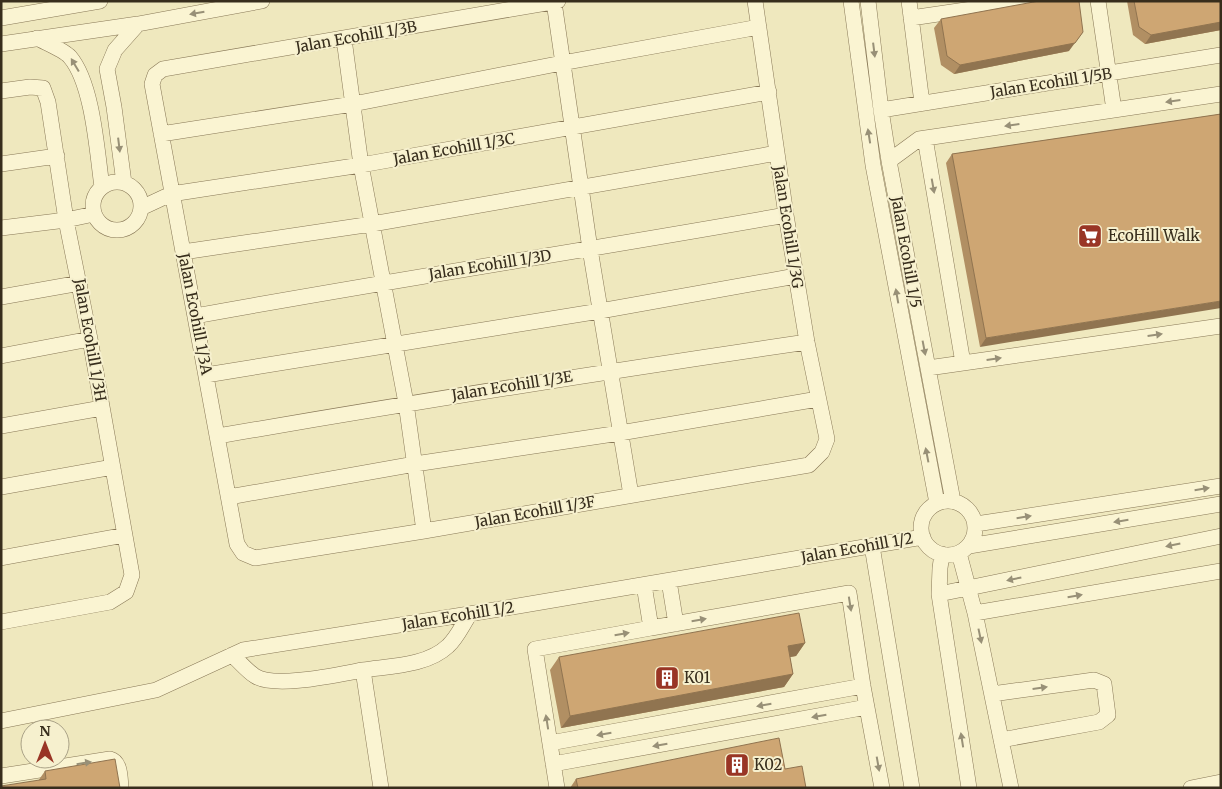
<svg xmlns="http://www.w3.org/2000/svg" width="1222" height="789" viewBox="0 0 1222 789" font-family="Merriweather,serif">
<rect width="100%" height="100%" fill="#efe8be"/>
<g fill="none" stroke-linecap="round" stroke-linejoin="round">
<defs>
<path id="minor" d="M 558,1 L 163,69 L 155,75 L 152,84 C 179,238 210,390 237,544 L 243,553 L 255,558 L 424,531 L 809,465 L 822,452 L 827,439 L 807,342 L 786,215 L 755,1
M 851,1 L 873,165 L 937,503
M 868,1 L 881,110 L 889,161 L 953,501
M 909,1 L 922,103
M 1098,1 L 1114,110
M 554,2 L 590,249 L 631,495
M 1,18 L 100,1
M 911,18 L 1026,1
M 37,38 C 46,43 64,50 70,57 C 93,84 97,152 102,187
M 344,39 L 361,165 L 406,403 L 424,531
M 1,44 L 138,24 L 262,1
M 1,91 L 30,87 L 43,88 L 48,102 L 66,220 L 90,339 L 132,575 L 126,592 L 110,602 L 1,622
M 881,110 L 1221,55
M 161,134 L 353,104 L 562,63 L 759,27
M 925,138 L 963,363
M 889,161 L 919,139 L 1221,94
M 1,164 L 57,156
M93 206a24 24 0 1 1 48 0a24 24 0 1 1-48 0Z
M 124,183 L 114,107 L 107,69 L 115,50 L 138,24
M 141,208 L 171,194 L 361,165 L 769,92
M 1,228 L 66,220 L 94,214
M 183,252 L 372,224 L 777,153
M 1,297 L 80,283
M 195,316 C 392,280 589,250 786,215
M 1,356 L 90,339
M 928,368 L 1221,326
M 206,375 L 600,311 L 796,276
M 1,426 L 102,408
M 218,436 C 414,402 610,371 807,342
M 1,487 L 113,467
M 229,497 L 415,464 L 620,433 L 818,399
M921 528a27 27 0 1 1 54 0a27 27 0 1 1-54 0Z
M 976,524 L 1221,486
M 872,546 L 912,788
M 969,546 L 1221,504
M 959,553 L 975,613 L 1011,788
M 942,554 L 940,568 L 939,594 L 969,788
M 1,558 L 125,535
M 669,581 L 676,624
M 939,594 L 1221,536
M 975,613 L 1221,571
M 651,628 L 849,593 L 863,686 L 882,788
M 232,655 C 239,661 247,671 255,676 C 275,689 340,674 363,670
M 992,694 L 1094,680 L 1104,684 L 1108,715 L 1099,722 L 1001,740
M 1,721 L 156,690 L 243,650 L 518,606 L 923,537
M 550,743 L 863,686
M 553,764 L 867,707
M 1,776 L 110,759 C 121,762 120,778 121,788
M 381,788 L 363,670 C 390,666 427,666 448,646 C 457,638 463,624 470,614
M 557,788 L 535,649 L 651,628 L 644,585
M 1191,788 L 1221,782"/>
</defs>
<!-- minor casing -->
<use href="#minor" stroke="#887857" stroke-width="16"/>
<!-- minor -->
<use href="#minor" stroke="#faf4d2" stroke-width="15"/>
</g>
<!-- wall -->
<path fill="#b18f63" d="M 1127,1 L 1221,1 L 1221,30 L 1145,44 L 1133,35 Z
M 941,19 L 1069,51 L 954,74 L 941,65 L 934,28 Z
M 1221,114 L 980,347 L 946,163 L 952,154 Z
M 805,643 L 796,656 L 790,657 L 793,674 L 784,687 L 561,728 L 550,670 L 559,657 Z
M 785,769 L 806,788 L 570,788 L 576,779 Z
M 45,771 L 120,788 L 38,781 Z"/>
<!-- shaded-wall -->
<path fill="#907450" d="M 1221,22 L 1221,30 L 1145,44 L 1151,35 Z
M 1083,32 L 1069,51 L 954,74 L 960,65 Z
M 1221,301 L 1221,308 L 980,347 L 986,338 Z
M 805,643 L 796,656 L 779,659 L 788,646 Z
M 793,674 L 784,687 L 561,728 L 570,716 Z"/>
<!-- building -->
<path fill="#cea673" stroke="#907450" d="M 1039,1 L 1079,1 L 1083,32 L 1075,43 L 960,65 L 947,56 L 941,19 Z
M 1134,1 L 1221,1 L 1221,22 L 1151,35 L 1139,27 Z
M 1221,114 L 1221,301 L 986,338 L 952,154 Z
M 799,613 L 805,643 L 788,646 L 793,674 L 570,716 L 559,657 Z
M 779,738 L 785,769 L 802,766 L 806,788 L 578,788 L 576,779 Z
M 115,759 L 120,788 L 1,788 L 1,786 L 46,779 L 45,771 Z"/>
<!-- one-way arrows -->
<defs><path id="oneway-solid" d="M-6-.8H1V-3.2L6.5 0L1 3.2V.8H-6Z" transform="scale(1.25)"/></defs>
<g fill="#989077">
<use href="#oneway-solid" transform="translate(197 13) rotate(170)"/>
<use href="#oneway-solid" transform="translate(874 50) rotate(83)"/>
<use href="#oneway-solid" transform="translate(75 65) rotate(-121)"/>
<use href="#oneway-solid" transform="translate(1173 101) rotate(172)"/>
<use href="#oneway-solid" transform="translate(1012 125) rotate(172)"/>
<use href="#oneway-solid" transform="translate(869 136) rotate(-99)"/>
<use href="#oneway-solid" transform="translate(119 145) rotate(83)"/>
<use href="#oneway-solid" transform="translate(933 186) rotate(80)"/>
<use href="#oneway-solid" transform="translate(897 296) rotate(-100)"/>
<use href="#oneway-solid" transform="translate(1155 335) rotate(-8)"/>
<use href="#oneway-solid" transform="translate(924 348) rotate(79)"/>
<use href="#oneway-solid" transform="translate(994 359) rotate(-8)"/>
<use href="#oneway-solid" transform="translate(927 455) rotate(-101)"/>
<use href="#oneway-solid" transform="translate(1202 489) rotate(-9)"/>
<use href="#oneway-solid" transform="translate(1024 517) rotate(-9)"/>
<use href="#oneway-solid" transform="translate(1121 521) rotate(171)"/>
<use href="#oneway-solid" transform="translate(1173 545) rotate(168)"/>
<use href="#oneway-solid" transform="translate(1014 579) rotate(168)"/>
<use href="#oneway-solid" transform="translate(1075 596) rotate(-10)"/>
<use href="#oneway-solid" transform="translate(850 604) rotate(81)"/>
<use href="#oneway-solid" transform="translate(699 620) rotate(-10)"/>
<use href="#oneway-solid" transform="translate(622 634) rotate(-10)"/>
<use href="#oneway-solid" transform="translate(980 636) rotate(78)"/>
<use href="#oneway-solid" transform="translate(1040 688) rotate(-8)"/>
<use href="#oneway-solid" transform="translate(764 705) rotate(170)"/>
<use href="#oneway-solid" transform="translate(819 716) rotate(170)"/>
<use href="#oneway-solid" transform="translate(547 722) rotate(-99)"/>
<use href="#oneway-solid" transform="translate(604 734) rotate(170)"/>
<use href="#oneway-solid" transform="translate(962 740) rotate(-99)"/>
<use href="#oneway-solid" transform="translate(660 745) rotate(170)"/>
<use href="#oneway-solid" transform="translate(84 763) rotate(-9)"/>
<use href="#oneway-solid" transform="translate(878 764) rotate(80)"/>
</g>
<!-- icons -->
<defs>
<symbol id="supermarket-square" viewBox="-11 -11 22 22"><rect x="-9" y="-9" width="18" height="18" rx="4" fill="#993525" stroke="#f6f0ce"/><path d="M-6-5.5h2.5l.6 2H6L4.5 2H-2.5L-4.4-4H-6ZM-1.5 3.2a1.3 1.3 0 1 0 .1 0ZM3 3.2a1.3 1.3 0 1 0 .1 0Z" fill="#fff"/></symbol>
<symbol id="building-square" viewBox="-11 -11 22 22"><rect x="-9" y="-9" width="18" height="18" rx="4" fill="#993525" stroke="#f6f0ce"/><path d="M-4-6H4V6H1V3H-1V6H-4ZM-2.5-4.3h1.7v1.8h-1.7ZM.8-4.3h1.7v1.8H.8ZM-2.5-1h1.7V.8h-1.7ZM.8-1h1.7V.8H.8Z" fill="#fff"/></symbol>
</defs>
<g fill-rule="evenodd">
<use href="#supermarket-square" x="1076" y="222" width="28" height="28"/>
<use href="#building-square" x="653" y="664" width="28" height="28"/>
<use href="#building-square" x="723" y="751" width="28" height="28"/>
</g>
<g text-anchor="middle" stroke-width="4" stroke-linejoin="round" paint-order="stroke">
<!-- street labels -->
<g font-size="15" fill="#372d1c" stroke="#f6f0ce">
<text transform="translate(356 37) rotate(-10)" y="5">Jalan Ecohill 1/3B</text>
<text transform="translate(1051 83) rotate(-9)" y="5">Jalan Ecohill 1/5B</text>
<text transform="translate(454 149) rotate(-10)" y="5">Jalan Ecohill 1/3C</text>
<text transform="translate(788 227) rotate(81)" y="5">Jalan Ecohill 1/3G</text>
<text transform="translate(906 252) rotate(80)" y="5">Jalan Ecohill 1/5</text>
<text transform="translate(490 265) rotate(-9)" y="5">Jalan Ecohill 1/3D</text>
<text transform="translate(195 314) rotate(79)" y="5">Jalan Ecohill 1/3A</text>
<text transform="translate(90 340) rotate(80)" y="5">Jalan Ecohill 1/3H</text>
<text transform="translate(512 386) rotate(-9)" y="5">Jalan Ecohill 1/3E</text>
<text transform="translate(535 512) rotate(-10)" y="5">Jalan Ecohill 1/3F</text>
<text transform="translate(857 548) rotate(-10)" y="5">Jalan Ecohill 1/2</text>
<text transform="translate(458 616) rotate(-9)" y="5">Jalan Ecohill 1/2</text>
</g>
<!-- poi labels -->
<g font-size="15" fill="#372d1c" stroke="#f6f0ce" text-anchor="start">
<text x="1108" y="241">EcoHill Walk</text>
<text x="684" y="683">K01</text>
<text x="754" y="770">K02</text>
</g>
</g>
<!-- border -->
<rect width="1222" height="789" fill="none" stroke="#372d1c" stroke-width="5"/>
<!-- north arrow -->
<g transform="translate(45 744)"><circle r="24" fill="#f6f0ce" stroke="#aaa287"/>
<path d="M0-4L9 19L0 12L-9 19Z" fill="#993525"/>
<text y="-8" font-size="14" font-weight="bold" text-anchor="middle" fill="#372d1c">N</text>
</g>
</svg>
